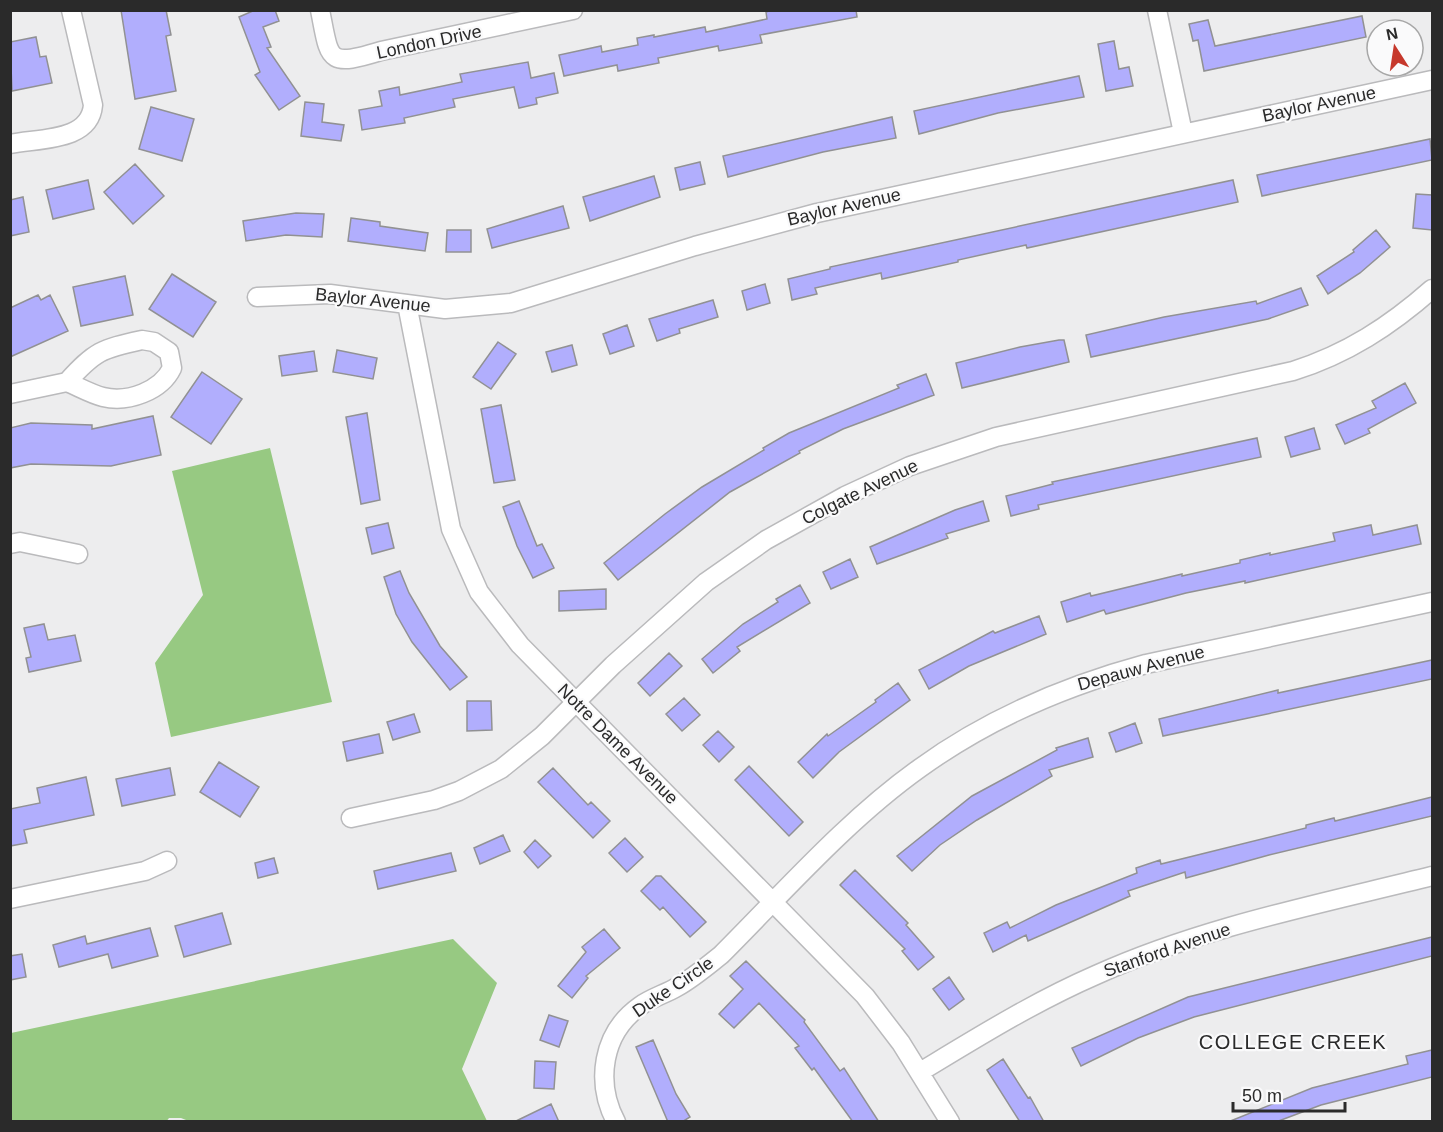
<svg xmlns="http://www.w3.org/2000/svg" width="1443" height="1132" viewBox="0 0 1443 1132" font-family="Helvetica,sans-serif">
<rect width="100%" height="100%" fill="#ededee"/>
<!-- forest -->
<path fill="#97c982" d="M 270,448 L 332,702 L 171,737 L 155,663 L 203,595 L 172,471 Z
M 453,939 L 497,983 L 462,1069 L 487,1121 L 191,1122 L 181,1118 L 169,1118 L 166,1122 L 11,1121 L 11,1033 Z"/>
<!-- building -->
<path fill="#b1aefd" stroke="#919193" stroke-width="1.5" d="M 121,10 L 166,10 L 171,35 L 166,36 L 176,91 L 135,99 Z
M 255,10 L 275,10 L 279,21 L 263,27 L 271,47 L 267,48 L 300,96 L 279,110 L 255,75 L 260,72 L 239,17 Z
M 772,10 L 856,10 L 857,17 L 760,35 L 762,43 L 719,51 L 718,46 L 658,58 L 659,63 L 618,71 L 617,65 L 564,76 L 559,55 L 601,46 L 602,52 L 638,45 L 637,38 L 654,35 L 654,37 L 705,27 L 706,32 L 767,19 L 766,12 Z
M 1362,16 L 1366,37 L 1204,71 L 1198,40 L 1193,41 L 1189,24 L 1208,20 L 1215,46 Z
M 36,37 L 40,57 L 46,56 L 52,83 L 12,91 L 10,42 Z
M 1114,41 L 1119,69 L 1129,67 L 1133,86 L 1106,91 L 1098,44 Z
M 528,62 L 531,78 L 554,73 L 558,93 L 536,98 L 537,104 L 519,108 L 514,87 L 453,99 L 455,107 L 404,118 L 405,123 L 362,130 L 359,110 L 382,106 L 379,91 L 399,87 L 400,95 L 462,82 L 460,74 Z
M 1079,76 L 1084,97 L 998,113 L 919,134 L 914,111 Z
M 305,102 L 324,104 L 322,122 L 344,125 L 341,141 L 301,136 Z
M 151,107 L 194,119 L 182,161 L 139,149 Z
M 892,117 L 896,138 L 823,152 L 728,177 L 723,156 Z
M 1430,139 L 1432,160 L 1262,196 L 1257,175 Z
M 700,162 L 705,184 L 680,190 L 675,168 Z
M 135,164 L 164,196 L 133,224 L 104,192 Z
M 654,176 L 660,197 L 590,221 L 583,197 Z
M 88,180 L 94,209 L 53,219 L 46,190 Z
M 1233,180 L 1238,202 L 1027,248 L 1026,245 L 958,260 L 958,262 L 882,279 L 881,273 L 815,288 L 817,294 L 792,300 L 788,279 L 830,269 L 830,267 Z
M 1416,194 L 1432,195 L 1432,230 L 1413,228 Z
M 23,197 L 29,232 L 10,236 L 10,200 Z
M 563,206 L 569,228 L 492,248 L 487,229 Z
M 296,213 L 324,214 L 322,237 L 286,235 L 246,241 L 243,221 Z
M 351,218 L 380,222 L 380,226 L 428,233 L 425,251 L 348,241 Z
M 447,230 L 471,230 L 471,252 L 446,252 Z
M 1376,230 L 1390,247 L 1360,273 L 1328,294 L 1317,276 L 1354,252 L 1353,250 Z
M 172,274 L 216,302 L 193,337 L 149,309 Z
M 125,276 L 133,315 L 81,326 L 73,287 Z
M 765,284 L 770,303 L 747,310 L 742,291 Z
M 1301,288 L 1308,305 L 1268,319 L 1091,357 L 1086,335 L 1164,317 L 1256,301 L 1257,304 Z
M 38,295 L 41,300 L 50,295 L 68,331 L 10,357 L 10,308 Z
M 713,300 L 718,317 L 679,329 L 680,333 L 657,341 L 649,319 Z
M 627,325 L 634,346 L 610,354 L 603,334 Z
M 1059,340 L 1064,340 L 1069,362 L 962,388 L 956,363 L 1020,347 Z
M 498,342 L 516,354 L 491,389 L 473,377 Z
M 572,345 L 577,365 L 552,372 L 546,352 Z
M 337,350 L 377,358 L 373,379 L 333,372 Z
M 314,351 L 317,371 L 282,376 L 279,356 Z
M 202,372 L 242,399 L 211,444 L 171,417 Z
M 926,374 L 934,395 L 843,429 L 799,451 L 800,453 L 730,492 L 618,580 L 604,563 L 665,514 L 702,487 L 764,450 L 763,448 L 789,433 L 899,388 L 897,385 Z
M 1405,383 L 1416,403 L 1368,429 L 1370,433 L 1345,444 L 1336,425 L 1376,408 L 1372,401 Z
M 501,405 L 515,480 L 494,483 L 481,409 Z
M 367,413 L 380,500 L 361,504 L 346,417 Z
M 153,416 L 161,455 L 111,466 L 31,464 L 10,468 L 10,428 L 31,423 L 92,425 L 92,429 Z
M 1314,428 L 1320,449 L 1291,457 L 1285,437 Z
M 1257,438 L 1261,457 L 1038,505 L 1039,509 L 1011,516 L 1006,496 L 1053,484 L 1052,482 Z
M 519,501 L 537,546 L 542,544 L 554,568 L 533,578 L 517,546 L 503,507 Z
M 983,501 L 989,521 L 946,534 L 948,538 L 877,564 L 870,547 L 955,510 Z
M 388,523 L 394,548 L 372,554 L 366,528 Z
M 1371,525 L 1373,535 L 1417,525 L 1421,544 L 1245,583 L 1245,581 L 1186,593 L 1106,614 L 1104,610 L 1067,622 L 1061,602 L 1090,593 L 1091,596 L 1182,574 L 1182,576 L 1240,563 L 1240,560 L 1270,553 L 1270,555 L 1335,541 L 1333,533 Z
M 850,559 L 858,577 L 831,589 L 823,572 Z
M 400,571 L 409,593 L 440,646 L 467,677 L 450,690 L 412,642 L 396,614 L 384,577 Z
M 800,585 L 810,603 L 737,647 L 740,651 L 713,673 L 702,659 L 743,624 L 778,602 L 776,599 Z
M 606,589 L 606,609 L 559,611 L 559,591 Z
M 1039,616 L 1046,634 L 969,666 L 929,689 L 919,670 L 993,631 L 995,633 Z
M 44,624 L 48,640 L 75,635 L 81,661 L 29,672 L 26,658 L 31,657 L 24,628 Z
M 669,653 L 682,666 L 650,696 L 638,683 Z
M 1432,660 L 1432,679 L 1163,736 L 1159,719 L 1278,690 L 1278,693 Z
M 898,683 L 910,700 L 839,752 L 813,778 L 798,762 L 827,734 L 828,736 L 876,702 L 875,700 Z
M 684,698 L 700,715 L 682,731 L 666,714 Z
M 467,701 L 491,701 L 492,730 L 467,731 Z
M 414,714 L 420,732 L 393,740 L 387,722 Z
M 1135,723 L 1142,743 L 1116,752 L 1109,733 Z
M 718,731 L 734,747 L 719,762 L 703,745 Z
M 379,734 L 383,753 L 347,761 L 343,742 Z
M 1088,738 L 1093,757 L 1049,770 L 1052,776 L 977,820 L 940,845 L 912,871 L 897,856 L 972,796 L 1057,750 L 1056,748 Z
M 219,762 L 259,787 L 240,817 L 200,792 Z
M 749,766 L 803,822 L 789,836 L 735,780 Z
M 170,768 L 175,795 L 122,806 L 116,779 Z
M 553,768 L 588,805 L 591,802 L 610,821 L 593,838 L 538,782 Z
M 86,777 L 94,815 L 24,830 L 27,843 L 10,846 L 10,809 L 40,803 L 37,788 Z
M 1432,797 L 1432,816 L 1269,855 L 1186,878 L 1185,872 L 1128,891 L 1130,896 L 1028,941 L 1026,935 L 993,952 L 984,933 L 1007,922 L 1010,928 L 1056,905 L 1137,873 L 1136,868 L 1160,860 L 1161,864 L 1306,828 L 1306,825 L 1334,818 L 1335,821 Z
M 503,835 L 510,851 L 480,864 L 474,848 Z
M 625,838 L 643,857 L 627,872 L 609,853 Z
M 535,840 L 551,856 L 538,868 L 524,852 Z
M 451,853 L 456,871 L 378,889 L 374,871 Z
M 274,858 L 278,873 L 258,878 L 255,863 Z
M 855,870 L 908,923 L 906,925 L 934,957 L 918,970 L 902,951 L 905,949 L 840,885 Z
M 656,876 L 661,876 L 706,922 L 690,937 L 663,907 L 660,910 L 641,891 Z
M 222,913 L 231,944 L 184,957 L 175,926 Z
M 150,928 L 158,956 L 112,968 L 108,954 L 59,967 L 53,945 L 85,936 L 87,944 Z
M 604,929 L 620,948 L 586,976 L 588,978 L 572,998 L 558,986 L 586,952 L 582,947 Z
M 1432,937 L 1432,956 L 1194,1017 L 1138,1038 L 1081,1066 L 1072,1048 L 1188,997 Z
M 22,954 L 26,977 L 10,980 L 10,956 Z
M 746,961 L 805,1020 L 804,1022 L 840,1071 L 844,1068 L 879,1122 L 853,1122 L 814,1068 L 812,1070 L 795,1048 L 799,1046 L 759,1003 L 734,1028 L 719,1014 L 743,989 L 730,976 Z
M 949,977 L 964,999 L 949,1010 L 933,989 Z
M 549,1015 L 568,1021 L 559,1047 L 540,1040 Z
M 653,1040 L 676,1094 L 690,1117 L 682,1122 L 668,1122 L 636,1047 Z
M 1432,1050 L 1432,1077 L 1321,1105 L 1276,1122 L 1228,1122 L 1312,1088 L 1408,1064 L 1406,1056 Z
M 1003,1059 L 1028,1098 L 1030,1097 L 1044,1122 L 1020,1122 L 987,1070 Z
M 535,1061 L 556,1062 L 554,1089 L 534,1088 Z
M 551,1104 L 559,1122 L 514,1122 Z"/>
<g fill="none" stroke-linecap="round" stroke-linejoin="round">
<defs>
<path id="street" d="M 320,10 C 330,60 326,68 381,51 L 573,10
M 1157,10 L 1183,133
M 10,144 C 39,138 90,142 93,105 L 71,10
M 257,297 L 330,294 L 445,309 L 511,303 L 695,246 L 817,213 L 1432,80
M 407,304 L 451,529 L 479,592 L 520,645 L 865,996 L 901,1043 L 950,1122
M 142,340 L 154,342 L 169,352 L 172,368 C 161,391 128,403 103,397 C 91,394 79,387 67,382 C 95,351 101,349 142,340 Z
M 10,394 L 67,382
M 10,544 L 20,542 L 78,554
M 351,818 L 434,800 L 459,791 L 501,769 L 542,736 L 613,665 L 706,582 L 766,540 L 845,496 L 910,466 L 996,437 L 1293,371 C 1347,354 1390,326 1432,289
M 10,899 L 145,871 L 167,861
M 920,1072 C 978,1037 1034,1002 1096,975 C 1202,927 1320,904 1432,876
M 616,1122 C 595,1082 602,1033 640,1006 C 651,998 665,994 677,987 C 693,978 707,966 721,955 C 785,891 847,820 920,768 C 989,718 1065,686 1146,664 L 1432,602"/>
</defs>
<!-- street casing -->
<use href="#street" stroke="#bababc" stroke-width="21"/>
<!-- street -->
<use href="#street" stroke="#fff" stroke-width="18"/>
</g>
<g text-anchor="middle" stroke-width="4.5" stroke-linejoin="round" paint-order="stroke">
<!-- street labels -->
<g font-size="18" fill="#2a2a2a" stroke="#fafafb">
<text transform="translate(429 42) rotate(-12)" y="6">London Drive</text>
<text transform="translate(1319 104) rotate(-12)" y="6">Baylor Avenue</text>
<text transform="translate(844 207) rotate(-13)" y="6">Baylor Avenue</text>
<text transform="translate(373 300) rotate(6)" y="6">Baylor Avenue</text>
<text transform="translate(860 492) rotate(-26)" y="6">Colgate Avenue</text>
<text transform="translate(1141 668) rotate(-15)" y="6">Depauw Avenue</text>
<text transform="translate(618 744) rotate(45)" y="6">Notre Dame Avenue</text>
<text transform="translate(1167 950) rotate(-19)" y="6">Stanford Avenue</text>
<text transform="translate(673 987) rotate(-34)" y="6">Duke Circle</text>
</g>
<!-- neighbourhood labels -->
<g font-size="20" letter-spacing="1.5" fill="#2a2a2a" stroke="#fafafb">
<text x="1293" y="1049">COLLEGE CREEK</text>
</g>
</g>
<!-- border -->
<rect width="1443" height="1132" fill="none" stroke="#2a2a2a" stroke-width="24"/>
<!-- north arrow -->
<g transform="translate(1395 48) rotate(348)"><circle r="28" fill="#fafafb" stroke="#a7a7a7" stroke-width="1.5"/>
<path d="M0-4.5L10 22L0 15L-10 22Z" fill="#c6382c"/>
<text y="-9" font-size="16" font-weight="bold" text-anchor="middle" fill="#2a2a2a">N</text>
</g>
<!-- scale -->
<path d="M1233 1102v9h112v-9" fill="none" stroke="#2a2a2a" stroke-width="3"/>
<text x="1242" y="1102" font-size="18" fill="#2a2a2a" stroke="#fafafb" stroke-width="4.5" paint-order="stroke">50 m</text>
</svg>
